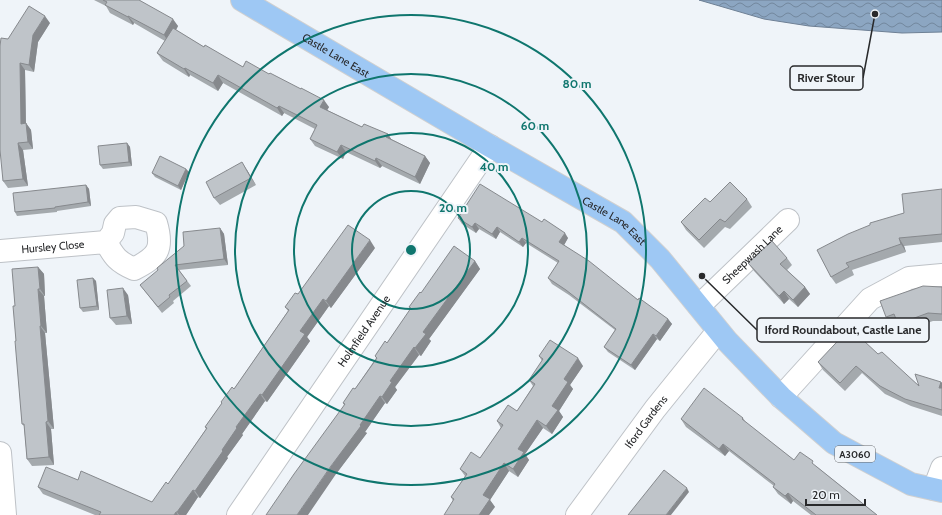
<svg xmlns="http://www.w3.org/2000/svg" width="942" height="515" viewBox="0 0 942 515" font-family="Cabin,sans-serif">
<defs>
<pattern id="water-waves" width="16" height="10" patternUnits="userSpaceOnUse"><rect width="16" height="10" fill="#8ca6c2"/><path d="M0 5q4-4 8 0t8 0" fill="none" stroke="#72879e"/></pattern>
</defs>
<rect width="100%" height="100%" fill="#eff4f9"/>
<!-- water -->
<path fill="url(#water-waves)" stroke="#6e8095" d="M 699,0 L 942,0 L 942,32 L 902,33 L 809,26 L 764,19 Z"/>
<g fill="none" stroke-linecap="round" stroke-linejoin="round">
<defs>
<g id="minor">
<path id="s1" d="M 0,251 L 106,242 L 113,233 L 115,224 L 120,218 L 136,217 L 156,223 C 164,250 157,257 134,269 C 118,262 114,257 106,242"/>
<path id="s2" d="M 699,306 L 788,220"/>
<path d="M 781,397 L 870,299 L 909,278 L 942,275"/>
<path d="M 0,453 L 5,515"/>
<path d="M 934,489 L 942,468"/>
<path id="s3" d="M 238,515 L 490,146"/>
<path id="s4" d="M 577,515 L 655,409 L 718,331"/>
</g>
<g id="major">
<path id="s5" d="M 242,0 L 490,146 L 623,222 L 660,259 L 727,341 L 781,397 L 834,443 L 911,484 L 942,491"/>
</g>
</defs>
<!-- minor casing -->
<use href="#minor" stroke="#bec2c7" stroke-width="24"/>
<!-- major casing -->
<use href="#major" stroke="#d0d0d0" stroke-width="24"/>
<!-- minor -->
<use href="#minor" stroke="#fff" stroke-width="22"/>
<!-- major -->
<use href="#major" stroke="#9ec8f4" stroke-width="22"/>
</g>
<!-- wall -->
<path fill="#a4a9ad" d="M 94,0 L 139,0 L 178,26 L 176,30 L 204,47 L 243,67 L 329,107 L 327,110 L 362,127 L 388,134 L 391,139 L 425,156 L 430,163 L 420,184 L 382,166 L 380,168 L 346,152 L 343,159 L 315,146 L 310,139 L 315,129 L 284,113 L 282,116 L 223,83 L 218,91 L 190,75 L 189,77 L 163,61 L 157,53 L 165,41 L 134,23 L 133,25 L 110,13 L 106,6 Z
M 50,23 L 38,42 L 34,72 L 25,70 L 26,123 L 31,130 L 33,149 L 23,150 L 28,186 L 8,188 L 3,181 L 8,39 Z
M 127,143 L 130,147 L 132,166 L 103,169 L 100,165 Z
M 186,169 L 189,172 L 181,190 L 155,177 L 152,173 Z
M 247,170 L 256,185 L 220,205 L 214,198 Z
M 86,185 L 89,189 L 91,206 L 57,211 L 57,212 L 17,216 L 15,212 Z
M 942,189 L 942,242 L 904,246 L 906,252 L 852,270 L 854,275 L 836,284 L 831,277 L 817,250 L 904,213 Z
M 747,199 L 752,207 L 730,229 L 725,227 L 704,248 L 686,230 L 681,222 L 710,202 Z
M 458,218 L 542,222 L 568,238 L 564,245 L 638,300 L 668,319 L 672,324 L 660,341 L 657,339 L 635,370 L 608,352 L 604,347 L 615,330 L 569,295 L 552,284 L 548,278 L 558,263 L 526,243 L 523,247 L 500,232 L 496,239 L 479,229 L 476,233 L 462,224 Z
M 220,228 L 224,234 L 228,265 L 179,270 L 191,286 L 173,301 L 174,303 L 162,313 L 140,285 Z
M 375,248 L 331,308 L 329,306 L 307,337 L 310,341 L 267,402 L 265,401 L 242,434 L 243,435 L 227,457 L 228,458 L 200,498 L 198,497 L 186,515 L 95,515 L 43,494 L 38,487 L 78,480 L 152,502 L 168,484 L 206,429 L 205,427 L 222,403 L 221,402 L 234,389 L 288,311 L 285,307 L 298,294 Z
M 787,258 L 792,265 L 787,270 L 805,287 L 810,294 L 798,307 L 789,299 L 784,304 L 754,271 L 748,263 Z
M 475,261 L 480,269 L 429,339 L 431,341 L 421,356 L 419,355 L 395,387 L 397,390 L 387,404 L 385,403 L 365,432 L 367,433 L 336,474 L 344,405 L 343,403 L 355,389 L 376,358 L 375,356 L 387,343 L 411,309 L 409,307 L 421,293 Z
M 38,267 L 44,274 L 45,296 L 44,296 L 47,333 L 45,333 L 54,429 L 51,429 L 54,465 L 32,466 L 27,459 L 24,426 L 22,424 L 16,341 L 15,306 Z
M 93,278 L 96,281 L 99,310 L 83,312 L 80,308 Z
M 942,287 L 942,321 L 933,321 L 903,331 L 897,322 L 891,324 L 886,317 Z
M 128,295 L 132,324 L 116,325 L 110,318 Z
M 878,354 L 919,386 L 941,382 L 942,383 L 942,416 L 911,406 L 885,394 L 862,373 L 845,391 L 823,370 L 818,362 Z
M 539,356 L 583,366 L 570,385 L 573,389 L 559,411 L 563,417 L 552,434 L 543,428 L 525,454 L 529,460 L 518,477 L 509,471 L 490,500 L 495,507 L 453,501 L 451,497 L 465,476 L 460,469 L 480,458 L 501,428 L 497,421 L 517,411 L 533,386 L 529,380 L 542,361 Z
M 743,418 L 747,424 L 794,460 L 816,466 L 877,515 L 811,515 L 793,501 L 791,504 L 778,494 L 773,487 L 774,486 L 729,451 L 725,456 L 686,427 L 681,419 Z"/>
<!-- shaded-wall -->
<path fill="#86898d" d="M 45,16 L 50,23 L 38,42 L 34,72 L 29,65 L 33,35 Z
M 128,16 L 134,23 L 133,25 L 128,17 Z
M 173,19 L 178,26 L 169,43 L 164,35 Z
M 20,63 L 25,70 L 26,131 L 21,124 Z
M 185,68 L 190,75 L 189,77 L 184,69 Z
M 218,75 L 223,83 L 218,91 L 213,83 Z
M 324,100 L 329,107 L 325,114 L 320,107 Z
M 279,106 L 284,113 L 282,116 L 277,108 Z
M 26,123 L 31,130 L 33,149 L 28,142 Z
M 388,134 L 393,142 L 386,137 Z
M 18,143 L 23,150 L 28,186 L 23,179 Z
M 127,143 L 130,147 L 132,166 L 129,162 Z
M 341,145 L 346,152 L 343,159 L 337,152 Z
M 425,156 L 430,163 L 420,184 L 415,177 Z
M 376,158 L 382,166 L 380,168 L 375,161 Z
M 242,162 L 247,170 L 256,185 L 251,178 Z
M 186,169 L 189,172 L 181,190 L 178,186 Z
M 86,185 L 89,189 L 91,206 L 88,202 Z
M 475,223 L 479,229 L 476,233 L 472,227 Z
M 497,227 L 500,232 L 496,239 L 492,234 Z
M 220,228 L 224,234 L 228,265 L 224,259 Z
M 565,233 L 568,238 L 563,247 L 559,242 Z
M 522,238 L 526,243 L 523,247 L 519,242 Z
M 899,238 L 904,246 L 906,252 L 901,244 Z
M 370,240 L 375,248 L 331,308 L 326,301 Z
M 475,261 L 480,269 L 429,339 L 431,341 L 421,356 L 415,348 L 423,332 Z
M 38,267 L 44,274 L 45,296 L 40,289 Z
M 93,278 L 96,281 L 99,310 L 97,306 Z
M 805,287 L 810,294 L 798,307 L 793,300 Z
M 123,288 L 128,295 L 132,324 L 127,316 Z
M 38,289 L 44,296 L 47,333 L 41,326 Z
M 784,291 L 789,299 L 784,304 L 779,296 Z
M 323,299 L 329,306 L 307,337 L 310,341 L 267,402 L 262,395 L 300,331 Z
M 668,319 L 672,324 L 660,341 L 656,336 Z
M 40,326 L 45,333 L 54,429 L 48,421 Z
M 653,334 L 657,339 L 635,370 L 631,365 Z
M 414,347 L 419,355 L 395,387 L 397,390 L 387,404 L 382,397 L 390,381 Z
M 578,358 L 583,366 L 570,385 L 573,389 L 559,411 L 563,417 L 552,434 L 546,426 L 552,406 L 564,379 Z
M 941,382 L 942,383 L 942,392 L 939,388 Z
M 260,394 L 265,401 L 242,434 L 243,435 L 227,457 L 228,458 L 200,498 L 195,491 L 236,427 Z
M 380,396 L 385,403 L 365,432 L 367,433 L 336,474 L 308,515 L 297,515 Z
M 537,420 L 543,428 L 525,454 L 529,460 L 518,477 L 513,469 L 518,449 Z
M 46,422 L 51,429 L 54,465 L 49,457 Z
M 723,444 L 729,451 L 725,456 L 719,449 Z
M 504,463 L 509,471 L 490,500 L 495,507 L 489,515 L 479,515 L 483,495 Z
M 687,488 L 689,492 L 671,515 L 666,515 Z
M 193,490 L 198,497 L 186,515 L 179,515 L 177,512 Z
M 788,493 L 793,501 L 791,504 L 785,496 Z
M 176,512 L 178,515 L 174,515 Z"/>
<!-- building -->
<path fill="#bfc4c9" stroke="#86898d" d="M 103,0 L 139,0 L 173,19 L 164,35 L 128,16 L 128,17 L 105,5 L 107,2 Z
M 29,6 L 45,16 L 33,35 L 29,65 L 20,63 L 21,124 L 26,123 L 28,142 L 18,143 L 23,179 L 3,181 L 0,150 L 0,46 L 1,38 L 8,39 Z
M 173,28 L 204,47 L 205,45 L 243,67 L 246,61 L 269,74 L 270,73 L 301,89 L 301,88 L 324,100 L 320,107 L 362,127 L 364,124 L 388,134 L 386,137 L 425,156 L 415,177 L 376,158 L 375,161 L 341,145 L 337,152 L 310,139 L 317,125 L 279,106 L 277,108 L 218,75 L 213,83 L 185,68 L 184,69 L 157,53 Z
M 127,143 L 129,162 L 100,165 L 98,146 Z
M 160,156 L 186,169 L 178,186 L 152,173 Z
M 242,162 L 251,178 L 214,198 L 206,182 Z
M 730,182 L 747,199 L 725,222 L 720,219 L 699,240 L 681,222 L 705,198 L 710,202 Z
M 480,184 L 542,222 L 544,219 L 565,233 L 559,242 L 589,261 L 638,300 L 639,298 L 668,319 L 656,336 L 653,334 L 631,365 L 604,347 L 616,329 L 566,290 L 548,278 L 559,261 L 522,238 L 519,242 L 497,227 L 492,234 L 475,223 L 472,227 L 458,218 Z
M 86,185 L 88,202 L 55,207 L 55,208 L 15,212 L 13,193 Z
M 942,189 L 942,234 L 899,238 L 901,244 L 846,263 L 849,267 L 831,277 L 817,250 L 848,234 L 870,225 L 870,223 L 904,213 L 902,194 Z
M 348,225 L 370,240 L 326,301 L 323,299 L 300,331 L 305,334 L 262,395 L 260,394 L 236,427 L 237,428 L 222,450 L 223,451 L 195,491 L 193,490 L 177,512 L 176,512 L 174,515 L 99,515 L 101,512 L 38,487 L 46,467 L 78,480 L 81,471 L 152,502 L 166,482 L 168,484 L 207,428 L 205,427 L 222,403 L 221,402 L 232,387 L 234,389 L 289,310 L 285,307 L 295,293 L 298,294 Z
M 220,228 L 224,259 L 175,265 L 187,281 L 169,295 L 170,297 L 158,307 L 140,285 L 158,270 L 157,268 L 184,246 L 183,232 Z
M 772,241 L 787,258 L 780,264 L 805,287 L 793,300 L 784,291 L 779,296 L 748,263 Z
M 454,246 L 475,261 L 423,332 L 426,334 L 415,348 L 414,347 L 390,381 L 392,382 L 382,397 L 380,396 L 360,425 L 361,426 L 331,466 L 297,515 L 266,515 L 294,474 L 345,404 L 343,403 L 353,388 L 355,389 L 377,358 L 375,356 L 385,341 L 387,343 L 411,308 L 409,307 L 420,292 L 421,293 Z
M 38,267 L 40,289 L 38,289 L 41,326 L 40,326 L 48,421 L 46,422 L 49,457 L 27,459 L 24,424 L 22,424 L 15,341 L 16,341 L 13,306 L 15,306 L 12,269 Z
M 93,278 L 97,306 L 80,308 L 77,280 Z
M 923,286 L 942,287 L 942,314 L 928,313 L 898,324 L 894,314 L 886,317 L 880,301 Z
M 123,288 L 127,316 L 110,318 L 107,290 Z
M 850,328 L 878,354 L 882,352 L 919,386 L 915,374 L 941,382 L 939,388 L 942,388 L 942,410 L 905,399 L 880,386 L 856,366 L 840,383 L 818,362 Z
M 550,340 L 578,358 L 564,379 L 568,382 L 552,406 L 558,410 L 546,426 L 537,420 L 518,449 L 524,452 L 513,469 L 504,463 L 483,495 L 490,499 L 479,515 L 444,515 L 454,499 L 451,497 L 467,474 L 460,469 L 471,452 L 480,458 L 503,425 L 497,421 L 508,405 L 517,411 L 535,384 L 529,380 L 543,359 L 539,356 Z
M 704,388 L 743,418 L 742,419 L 794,460 L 800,452 L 813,461 L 812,463 L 877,515 L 816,515 L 788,493 L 785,496 L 773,487 L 775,484 L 723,444 L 719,449 L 681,419 Z
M 664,470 L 687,488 L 666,515 L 628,515 Z"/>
<!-- distance rings -->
<g fill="none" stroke="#0f766e" stroke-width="2">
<circle cx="411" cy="250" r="59"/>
<circle cx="411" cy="250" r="117"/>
<circle cx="411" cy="250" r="176"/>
<circle cx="411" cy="250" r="235"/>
</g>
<g text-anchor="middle" stroke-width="4" stroke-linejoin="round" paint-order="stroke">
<!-- shield labels -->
<rect fill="#eff4f9" stroke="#646669" stroke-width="1" x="835" y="446" width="40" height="16" rx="3"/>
<g font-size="10" font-weight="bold" fill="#28292b">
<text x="855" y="458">A3060</text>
</g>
<!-- street labels -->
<g font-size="11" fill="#28292b" stroke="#eff4f9">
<text dy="4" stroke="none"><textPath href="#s5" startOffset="109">Castle Lane East</textPath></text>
<text dy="4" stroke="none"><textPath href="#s5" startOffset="433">Castle Lane East</textPath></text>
<text dy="4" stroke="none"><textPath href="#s1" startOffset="53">Hursley Close</textPath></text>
<text dy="4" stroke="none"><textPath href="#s2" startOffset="74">Sheepwash Lane</textPath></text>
<text dy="4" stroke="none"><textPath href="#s3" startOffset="223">Holmfield Avenue</textPath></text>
<text dy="4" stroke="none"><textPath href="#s4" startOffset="116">Iford Gardens</textPath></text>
</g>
</g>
<circle cx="411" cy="250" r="6" fill="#0f766e" stroke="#eff4f9" stroke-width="2"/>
<g font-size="12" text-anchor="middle" font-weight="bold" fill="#0f766e" stroke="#eff4f9" stroke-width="4" stroke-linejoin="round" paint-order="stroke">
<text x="577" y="88">80 m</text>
<text x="535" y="130">60 m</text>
<text x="494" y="171">40 m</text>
<text x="453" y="212">20 m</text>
</g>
<!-- callouts -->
<path fill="none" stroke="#28292b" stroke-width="1.5" d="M875 14L863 78M702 276L757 330"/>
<g fill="#28292b" stroke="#eff4f9" stroke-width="1.5">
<circle cx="875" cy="14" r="4"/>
<circle cx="702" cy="276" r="4"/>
</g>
<g fill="#eff4f9" stroke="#28292b" stroke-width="1.5">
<rect x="790" y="66" width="73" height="24" rx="4"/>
<rect x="757" y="318" width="172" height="24" rx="4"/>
</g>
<g font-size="12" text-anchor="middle" font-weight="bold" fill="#28292b">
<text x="826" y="82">River Stour</text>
<text x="843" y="334">Iford Roundabout, Castle Lane</text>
</g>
<!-- scale -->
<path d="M806 499v6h59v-6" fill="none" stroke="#28292b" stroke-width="2"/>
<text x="812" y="499" font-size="12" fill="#28292b" stroke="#eff4f9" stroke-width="3" paint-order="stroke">20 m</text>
</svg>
